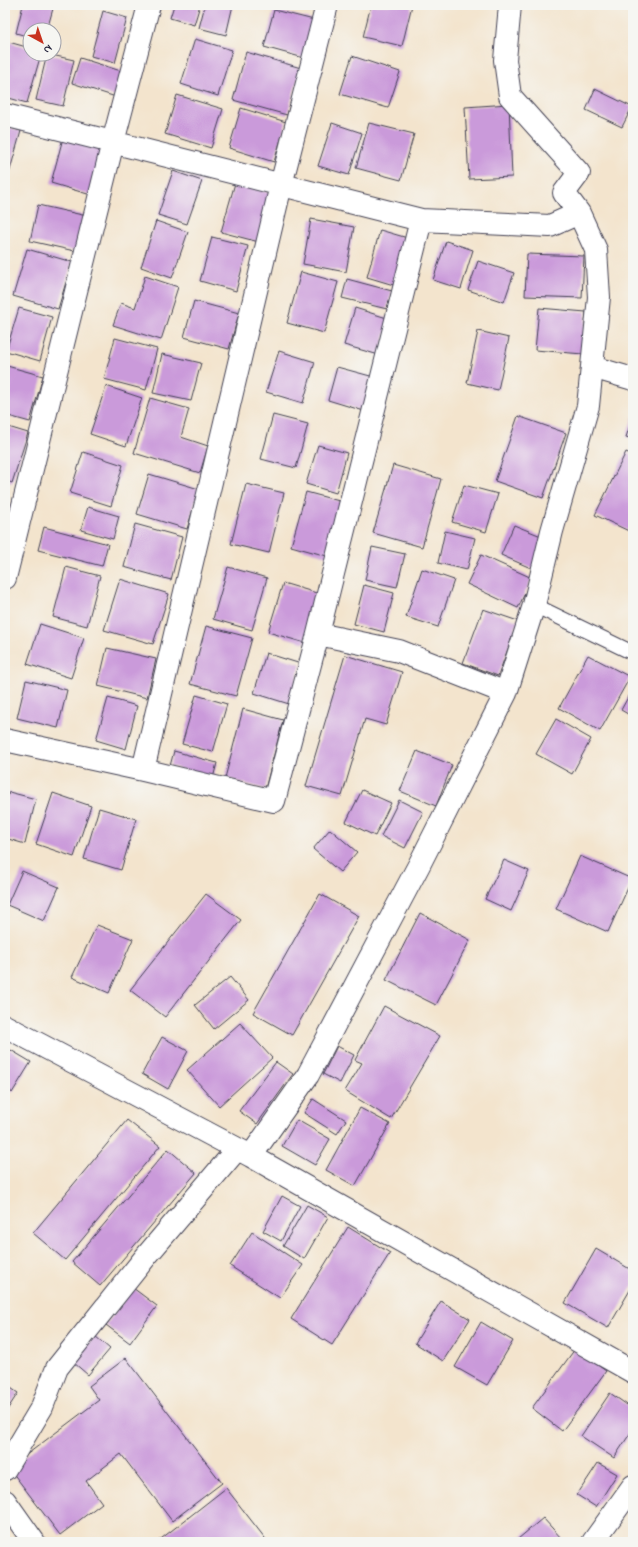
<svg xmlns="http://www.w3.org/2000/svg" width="638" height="1547" viewBox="0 0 638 1547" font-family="'Indie Flower',sans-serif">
<rect width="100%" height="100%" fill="#f6f6f2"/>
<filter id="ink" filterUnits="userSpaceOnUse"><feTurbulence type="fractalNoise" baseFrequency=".025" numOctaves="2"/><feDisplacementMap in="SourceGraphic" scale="8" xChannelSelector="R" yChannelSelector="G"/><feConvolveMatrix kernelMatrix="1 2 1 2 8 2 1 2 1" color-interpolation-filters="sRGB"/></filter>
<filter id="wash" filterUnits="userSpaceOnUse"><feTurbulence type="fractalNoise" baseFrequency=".012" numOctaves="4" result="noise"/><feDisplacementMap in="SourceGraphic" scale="16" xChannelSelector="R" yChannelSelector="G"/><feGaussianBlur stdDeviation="0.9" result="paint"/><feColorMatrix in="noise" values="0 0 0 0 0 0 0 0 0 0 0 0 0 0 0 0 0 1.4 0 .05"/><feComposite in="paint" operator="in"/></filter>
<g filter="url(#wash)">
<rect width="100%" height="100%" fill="#f3e4cd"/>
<g id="blocks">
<!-- building -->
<path fill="#ca9ada" d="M 23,5 L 54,5 L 47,30 L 30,30 L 30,37 L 16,33 Z
M 118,5 L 142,5 L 140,11 Z
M 174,5 L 200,5 L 194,25 L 170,18 Z
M 205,5 L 233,5 L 226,35 L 199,28 Z
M 296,5 L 315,5 L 314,11 Z
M 371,5 L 412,5 L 402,46 L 363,37 Z
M 274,10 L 314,20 L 304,58 L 264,47 Z
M 103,11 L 127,18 L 115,63 L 91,56 Z
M 195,39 L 232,50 L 218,96 L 181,84 Z
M 5,41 L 30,48 L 30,54 L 41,54 L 27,103 L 5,97 Z
M 246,52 L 301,68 L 287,115 L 233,100 Z
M 47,54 L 74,60 L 63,106 L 36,100 Z
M 352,56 L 400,72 L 388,108 L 340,94 Z
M 80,58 L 124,72 L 116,97 L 72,83 Z
M 595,89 L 632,107 L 622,127 L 586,110 Z
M 177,95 L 223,109 L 211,148 L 165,134 Z
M 509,104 L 512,177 L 469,179 L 465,107 Z
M 241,108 L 286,122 L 274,162 L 229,148 Z
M 332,123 L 362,133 L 349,175 L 318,166 Z
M 369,123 L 414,134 L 401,180 L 356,168 Z
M 5,126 L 21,131 L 8,177 L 5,176 Z
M 63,138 L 104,149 L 91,195 L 51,183 Z
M 173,171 L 202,181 L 187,224 L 158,215 Z
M 235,183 L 273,194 L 259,242 L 221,232 Z
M 38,205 L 87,216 L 79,252 L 30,241 Z
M 311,219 L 354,227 L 346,272 L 303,264 Z
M 156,221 L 188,232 L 172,278 L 141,267 Z
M 380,230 L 411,239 L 397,286 L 367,277 Z
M 212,237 L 248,246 L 236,291 L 200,281 Z
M 446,241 L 473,250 L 461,289 L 433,280 Z
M 27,249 L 72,262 L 58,309 L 13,296 Z
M 527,254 L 584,256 L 582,298 L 525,296 Z
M 478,261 L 514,273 L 504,302 L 468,290 Z
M 301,272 L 338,282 L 324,333 L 287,323 Z
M 145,276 L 178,287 L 161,340 L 113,325 L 121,303 L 135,308 Z
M 347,279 L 392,291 L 387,309 L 342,298 Z
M 194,301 L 239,313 L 229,349 L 184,337 Z
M 19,308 L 52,317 L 40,361 L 6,351 Z
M 355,308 L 390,319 L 379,355 L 344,345 Z
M 539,308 L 586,312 L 583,354 L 535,350 Z
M 478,331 L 509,338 L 498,390 L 467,383 Z
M 115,338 L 157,349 L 146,390 L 104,379 Z
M 279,351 L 315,362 L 303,403 L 266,392 Z
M 162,354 L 201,363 L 191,401 L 153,393 Z
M 7,366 L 43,376 L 30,422 L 5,415 L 5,372 Z
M 337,367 L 374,377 L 364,411 L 328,400 Z
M 106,386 L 142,398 L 126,446 L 90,434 Z
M 150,398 L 189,409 L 181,437 L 208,446 L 200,473 L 134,453 Z
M 273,415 L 308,424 L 296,468 L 261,459 Z
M 518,416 L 566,433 L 543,498 L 495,481 Z
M 633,417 L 633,439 L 626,437 Z
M 5,426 L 28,433 L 12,483 L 5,480 Z
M 318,445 L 347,453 L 336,493 L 306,484 Z
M 83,452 L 123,465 L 111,506 L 70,493 Z
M 626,452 L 633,455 L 633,533 L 595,515 Z
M 393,465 L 441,479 L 422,547 L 373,533 Z
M 149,474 L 199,489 L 187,529 L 137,514 Z
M 246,484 L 284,493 L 269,553 L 231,544 Z
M 464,485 L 498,494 L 486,532 L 452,522 Z
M 306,492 L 343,502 L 327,556 L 291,546 Z
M 5,505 L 18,508 L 5,541 Z
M 88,507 L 119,516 L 113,539 L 81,530 Z
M 135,524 L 182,537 L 171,580 L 124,567 Z
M 514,525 L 546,538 L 533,569 L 501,555 Z
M 44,527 L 108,544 L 102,566 L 38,550 Z
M 445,531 L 475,538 L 467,570 L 438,563 Z
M 372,547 L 405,554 L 397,587 L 365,580 Z
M 481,555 L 532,578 L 518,608 L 467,584 Z
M 66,567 L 100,576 L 87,626 L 53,617 Z
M 228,567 L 267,578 L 252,630 L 213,619 Z
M 422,569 L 454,580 L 438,627 L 406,617 Z
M 120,579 L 169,594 L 153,644 L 104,630 Z
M 283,583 L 320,594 L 305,643 L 268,632 Z
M 364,585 L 394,593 L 384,632 L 354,624 Z
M 483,609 L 518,621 L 498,676 L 463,663 Z
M 40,624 L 84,638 L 71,678 L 27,664 Z
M 206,626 L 252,638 L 236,696 L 190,684 Z
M 107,648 L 156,659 L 147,698 L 98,686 Z
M 266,653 L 301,664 L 289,704 L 254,693 Z
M 345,655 L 402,672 L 386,725 L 365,719 L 342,796 L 306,786 Z
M 588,655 L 630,677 L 600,731 L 559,708 Z
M 26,680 L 67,690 L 58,728 L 17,718 Z
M 633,688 L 633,717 L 621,710 Z
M 196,695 L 227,704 L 213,752 L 182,744 Z
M 108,698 L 137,706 L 126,749 L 96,740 Z
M 243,709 L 283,720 L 265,789 L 225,778 Z
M 556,719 L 591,739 L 572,774 L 536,754 Z
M 174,751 L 217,763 L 213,778 L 170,766 Z
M 417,751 L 452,765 L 436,806 L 400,791 Z
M 362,790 L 391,803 L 375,836 L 346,822 Z
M 9,792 L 36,799 L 25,844 L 5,838 L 5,806 Z
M 53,793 L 91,806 L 74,857 L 36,844 Z
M 399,800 L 423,812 L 405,848 L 381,836 Z
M 99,808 L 136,819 L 121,870 L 84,859 Z
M 330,829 L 357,852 L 340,872 L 313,849 Z
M 580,856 L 632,879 L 608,932 L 556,909 Z
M 504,860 L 529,871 L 511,911 L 485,899 Z
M 22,871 L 59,887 L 44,921 L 7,905 Z
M 206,894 L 241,920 L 165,1017 L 130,990 Z
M 320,894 L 359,916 L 292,1035 L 253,1013 Z
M 420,913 L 470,940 L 436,1005 L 386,980 Z
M 97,925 L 133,939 L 109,993 L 72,977 Z
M 230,977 L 249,1000 L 214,1029 L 195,1005 Z
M 384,1006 L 440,1036 L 391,1119 L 345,1091 L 362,1063 L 355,1060 Z
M 240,1023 L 272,1058 L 219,1106 L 187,1070 Z
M 162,1037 L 188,1051 L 168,1089 L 142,1074 Z
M 337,1046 L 354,1055 L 340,1083 L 323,1074 Z
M 9,1049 L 31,1062 L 12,1093 L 5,1084 L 5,1056 Z
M 276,1062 L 293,1074 L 257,1124 L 239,1111 Z
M 313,1099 L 346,1120 L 337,1134 L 304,1113 Z
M 360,1108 L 390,1124 L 355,1186 L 326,1170 Z
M 127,1120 L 160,1146 L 65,1260 L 33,1233 Z
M 297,1120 L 330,1139 L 315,1165 L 282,1146 Z
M 168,1149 L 196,1173 L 100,1286 L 72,1262 Z
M 282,1196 L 300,1206 L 281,1241 L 263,1231 Z
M 307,1205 L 328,1217 L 304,1259 L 283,1246 Z
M 348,1227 L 390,1253 L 332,1345 L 291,1319 Z
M 252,1232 L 303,1265 L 280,1298 L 230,1266 Z
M 596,1249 L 633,1271 L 633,1285 L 608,1328 L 565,1303 Z
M 133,1288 L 157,1306 L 130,1343 L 106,1325 Z
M 441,1301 L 470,1319 L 443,1361 L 415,1343 Z
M 481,1322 L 513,1341 L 487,1385 L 455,1367 Z
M 95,1336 L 110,1349 L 88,1375 L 73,1362 Z
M 575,1349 L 606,1371 L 562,1431 L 532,1408 Z
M 126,1358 L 222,1483 L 172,1521 L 121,1454 L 86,1481 L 102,1503 L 60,1535 L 9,1468 L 99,1400 L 89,1386 Z
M 5,1384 L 18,1393 L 5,1413 Z
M 610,1393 L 633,1409 L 633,1429 L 614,1458 L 581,1436 Z
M 598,1463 L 617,1474 L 596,1507 L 577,1495 Z
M 226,1488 L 268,1542 L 157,1542 Z
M 543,1518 L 562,1539 L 558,1542 L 520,1542 L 518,1539 Z"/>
</g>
</g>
<g filter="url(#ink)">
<use href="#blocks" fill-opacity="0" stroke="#413f51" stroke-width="1"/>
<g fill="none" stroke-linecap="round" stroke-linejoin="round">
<defs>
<path id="service" d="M 534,605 L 633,653"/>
<path id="minor" d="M 5,115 L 421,220 L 550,226 L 579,213
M 592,367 L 633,379
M 5,578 L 113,142 L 149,5
M 318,634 L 399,651 L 506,693
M 5,740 L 143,770 L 274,801 L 318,634 L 421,220
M 143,770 L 281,185 L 327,5
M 5,1026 L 251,1156 L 633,1372
M 251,1156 L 308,1075 L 419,865 L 506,693 L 534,605 L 552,531 L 588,406 L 599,297 L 596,250 L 579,213 L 564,193 L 579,173 L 510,96 L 505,60 L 510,5
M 5,1469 L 42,1407 L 57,1368 L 148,1254 L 237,1149
M 5,1501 L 34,1542
M 593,1542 L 633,1486"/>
</defs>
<!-- service casing -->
<use href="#service" stroke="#413f51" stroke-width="16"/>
<!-- minor casing -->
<use href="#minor" stroke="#413f51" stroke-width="24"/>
<!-- service -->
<use href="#service" stroke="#fff" stroke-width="14"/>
<!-- minor -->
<use href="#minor" stroke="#fff" stroke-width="22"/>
</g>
</g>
<!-- margin -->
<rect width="638" height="1547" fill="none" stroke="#f6f6f2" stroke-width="20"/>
<!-- north arrow -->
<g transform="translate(42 42) rotate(140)"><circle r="19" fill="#f6f6f2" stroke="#a1a1a9"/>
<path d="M0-3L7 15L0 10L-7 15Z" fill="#c8321e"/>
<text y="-6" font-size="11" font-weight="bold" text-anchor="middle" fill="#22223b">N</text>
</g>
</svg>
